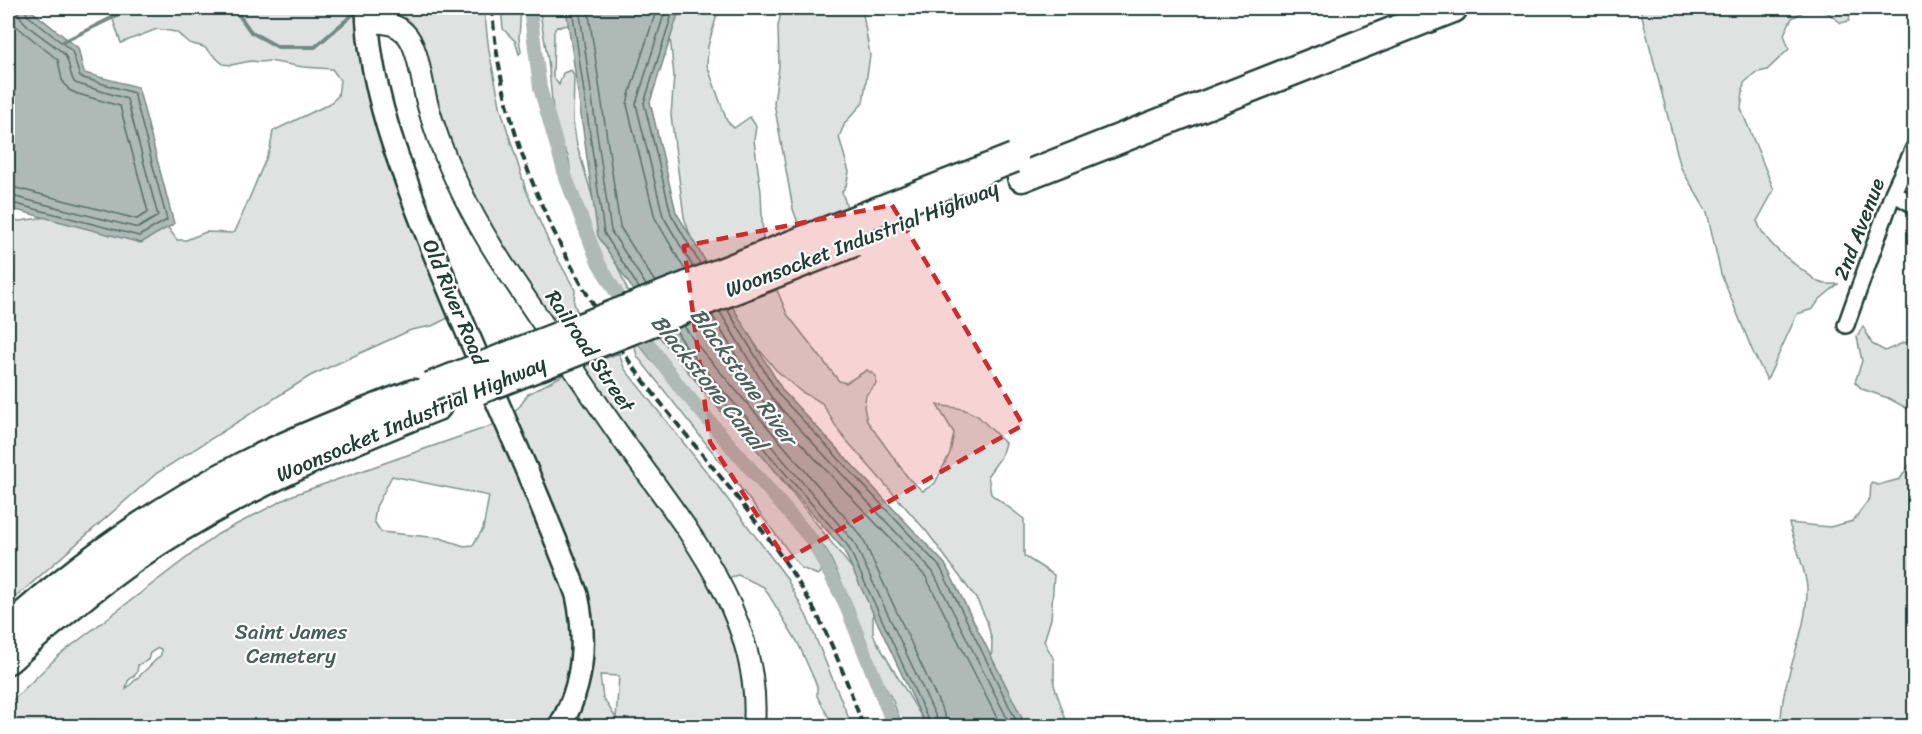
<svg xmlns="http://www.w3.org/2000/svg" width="1922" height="734" viewBox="0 0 1922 734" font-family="Sriracha,sans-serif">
<rect width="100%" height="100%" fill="#fff"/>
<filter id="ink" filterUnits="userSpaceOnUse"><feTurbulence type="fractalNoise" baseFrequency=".0167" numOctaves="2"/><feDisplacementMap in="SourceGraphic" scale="12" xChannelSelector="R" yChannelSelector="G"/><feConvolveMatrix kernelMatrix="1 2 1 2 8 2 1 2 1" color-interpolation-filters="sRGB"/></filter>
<g filter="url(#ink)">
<!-- green -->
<path fill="#dee3e2" stroke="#7e908b" stroke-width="1.5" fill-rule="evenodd" d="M 109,8 L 484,8 L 489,51 L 501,110 L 526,190 L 550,245 L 575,290 L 574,303 L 577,311 L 541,321 L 474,230 L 414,62 L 397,33 L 365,25 L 454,315 L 432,326 L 411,330 L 310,376 L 157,473 L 8,604 L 8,220 L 20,221 L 67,214 L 156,211 L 177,240 L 186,240 L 206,232 L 232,233 L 235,232 L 270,149 L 273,131 L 329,104 L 338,96 L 340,80 L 332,69 L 303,67 L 269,61 L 261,62 L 251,61 L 231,65 L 223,64 L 204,47 L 189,43 L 176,32 L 157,29 L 121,43 Z
M 501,8 L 521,8 L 519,38 L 521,52 L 519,54 L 515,41 L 503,29 Z
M 539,8 L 581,8 L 569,25 L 556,27 L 554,32 L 553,77 L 559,85 L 563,73 L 571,70 L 574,75 L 573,121 L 577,145 L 601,226 L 629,294 L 628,307 L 601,262 L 573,185 L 568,156 L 555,131 L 548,60 Z
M 672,8 L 719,8 L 708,46 L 707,65 L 727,121 L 734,128 L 750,117 L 756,126 L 754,140 L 761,192 L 763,240 L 700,265 L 684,217 L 671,115 L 674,76 L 669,27 Z
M 782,8 L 862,8 L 870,55 L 863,103 L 845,123 L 839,137 L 849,172 L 846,186 L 842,192 L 847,207 L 799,226 L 793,209 L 774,103 L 779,66 L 778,26 Z
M 1640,8 L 1810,8 L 1792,18 L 1784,34 L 1789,49 L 1767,70 L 1755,73 L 1744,83 L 1741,109 L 1774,190 L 1757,221 C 1766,247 1797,265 1818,282 L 1825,284 L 1838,284 L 1819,300 L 1813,309 L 1797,314 L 1767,380 L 1753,352 L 1721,274 L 1707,212 L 1681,168 Z
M 1813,8 L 1851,8 L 1849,21 L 1841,23 L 1828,13 Z
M 1914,135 L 1914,211 L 1895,201 L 1906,155 Z
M 777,290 L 787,314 L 839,381 L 846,383 L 867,370 L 876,376 L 876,384 L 866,395 L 864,407 L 867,421 L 909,479 L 923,491 L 935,483 L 950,453 L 954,433 L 937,405 L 963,409 L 978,416 L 1005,443 L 1001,457 L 988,475 L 991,494 L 1024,519 L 1024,556 L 1054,575 L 1051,619 L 1044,641 L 1054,660 L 1054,685 L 1068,726 L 1016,726 L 991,672 L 992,641 L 987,621 L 977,600 L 927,532 L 840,433 L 822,403 L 800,391 L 776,370 L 726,309 Z
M 1863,326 L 1872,344 L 1885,351 L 1905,342 L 1914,344 L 1914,418 L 1912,411 L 1888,398 L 1862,389 L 1855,382 L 1862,361 L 1857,337 Z
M 652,328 L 723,414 L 747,436 L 866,586 L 873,609 L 873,634 L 878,644 L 927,726 L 902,726 L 893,701 L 873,665 L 852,605 L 827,551 L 770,482 L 722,431 L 641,330 Z
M 632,336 C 665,376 697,417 732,456 C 764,492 804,525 823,570 L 818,575 L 801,568 L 730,474 L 637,356 Z
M 619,353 L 624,368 L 717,485 L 786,577 L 807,617 L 852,726 L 829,726 L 829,718 L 817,696 L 817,686 L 798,643 L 764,587 L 738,575 L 717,581 L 737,634 L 749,726 L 552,726 L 560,712 L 573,663 L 569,664 C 566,688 559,707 544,726 L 88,726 L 94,719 L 82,726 L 8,726 L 8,705 L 58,656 L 218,534 L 293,495 L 499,423 L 520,406 L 528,394 L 565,374 ZM 392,476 L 489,496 L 483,529 L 473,545 L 464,546 L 440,538 L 381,532 L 374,521 L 376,507 ZM 158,648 L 161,649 L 161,655 L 126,689 L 128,681 L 137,673 L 138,665 L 148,660 L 150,653 ZM 600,675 L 619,676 L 616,718 L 603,698 Z
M 1914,458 L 1914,726 L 1781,726 C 1780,679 1807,637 1807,590 C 1808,576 1793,539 1789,523 L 1830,527 L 1853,521 L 1870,498 L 1871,483 L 1878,485 L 1900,479 Z"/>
<!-- water -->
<path fill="#afbab7" stroke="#758883" stroke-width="1.5" d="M 8,8 L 28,8 L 78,48 L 84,73 L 138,87 L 174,224 L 141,243 L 8,208 Z
M 566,8 L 680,8 L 650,102 L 676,212 L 783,391 L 945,564 L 1026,726 L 926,726 L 843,549 L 678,359 L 598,236 Z"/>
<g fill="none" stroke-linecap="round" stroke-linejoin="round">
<!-- shore -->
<path stroke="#596f68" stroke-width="1.5" d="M 572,8 L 604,233 L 639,288
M 579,8 L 611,231 L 646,285
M 588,8 L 620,227 L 655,282
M 657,8 L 629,95 L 627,105 L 655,218 L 685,270
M 666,8 L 636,104 L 663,216 L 693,267
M 674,8 L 644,103 L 671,214 L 700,264
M 8,186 L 137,219 L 148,212 L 120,106 L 78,94 L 69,90 L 62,80 L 58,60 L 15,25 L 10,17 L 8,8
M 8,195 L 138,228 L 158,216 L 127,99 L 75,83 C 68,74 71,60 63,53 C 51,41 18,25 17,8
M 8,202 L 139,236 L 167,220 L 134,93 L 80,77 L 72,51 L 27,15 L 25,8
M 727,309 L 779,395 L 940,567 L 1019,726
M 720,312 L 773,400 L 933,572 L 1011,726
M 712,315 L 766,406 L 926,577 L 1001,726
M 684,326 L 697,345 L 862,537 L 945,716 L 947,726
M 675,329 L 689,351 L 854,542 L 937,719 L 938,726
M 668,332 L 683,355 L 848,546 L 931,726"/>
<!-- stream -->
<path stroke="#758883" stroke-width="4" d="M 234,8 L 251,32 L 278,47 L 315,47 L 357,11
M 63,42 L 132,8"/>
<!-- canal -->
<path stroke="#afbab7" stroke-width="14" d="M 530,8 L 540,88 L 566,178 L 598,262 L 638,329 L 679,386 L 812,540 L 844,601 L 894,726"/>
<defs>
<path id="minor" d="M 1893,193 L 1914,205
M 1846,325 L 1893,193 L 1914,148"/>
<path id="tertiary" d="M 367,22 C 381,23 395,22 405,33 C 419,46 422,87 428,106 C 431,117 435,129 439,140 C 456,186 479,228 506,269 C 543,324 580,379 618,433 C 679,520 763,613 754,726"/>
<path id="secondary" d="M 367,8 C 369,87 398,162 427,235 C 474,356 532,473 577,595 C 587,641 584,685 560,726"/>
<path id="motorway" d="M 1022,177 L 1453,8
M 8,630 C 78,566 158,511 242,467 C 298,439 356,416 414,394
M 8,659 C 55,617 104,576 158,541 C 246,485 340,444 437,406"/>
</defs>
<!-- minor casing -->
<use href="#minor" stroke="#1f3d34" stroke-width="20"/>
<!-- tertiary casing -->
<use href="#tertiary" stroke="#1f3d34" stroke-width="24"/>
<!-- secondary casing -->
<use href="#secondary" stroke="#1f3d34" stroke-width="26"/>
<!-- motorway casing -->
<use href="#motorway" stroke="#1f3d34" stroke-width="33"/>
<!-- minor -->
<use href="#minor" stroke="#fff" stroke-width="15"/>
<!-- tertiary -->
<use href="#tertiary" stroke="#fff" stroke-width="20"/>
<!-- secondary -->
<use href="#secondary" stroke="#fff" stroke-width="21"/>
<!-- motorway -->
<use href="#motorway" stroke="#fff" stroke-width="28"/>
<!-- rail -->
<path stroke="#1f3d34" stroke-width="4" stroke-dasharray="9 4.5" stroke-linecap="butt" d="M 492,8 C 499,115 540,217 596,309 C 606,324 614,340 625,355 C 685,441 763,517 814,609 C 834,646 849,687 863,726"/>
<defs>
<path id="motorway-bridge" d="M 430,387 L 1014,158
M 478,390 L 854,242"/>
</defs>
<!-- motorway-bridge casing -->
<use href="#motorway-bridge" stroke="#1f3d34" stroke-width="33" stroke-linecap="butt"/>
<!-- motorway-bridge -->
<use href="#motorway-bridge" stroke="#fff" stroke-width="28"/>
</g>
</g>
<!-- marked area -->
<path fill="#d62828" fill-opacity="0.2" stroke="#d62828" stroke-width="4.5" stroke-dasharray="12 8" stroke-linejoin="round" d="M 892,205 L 1023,425 L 786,560 L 710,442 L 684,246 Z"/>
<g text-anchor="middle" stroke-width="4.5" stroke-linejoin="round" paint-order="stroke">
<!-- street labels -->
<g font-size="21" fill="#1f3d34" stroke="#fff">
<text transform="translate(1859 229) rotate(-69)" y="7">2nd Avenue</text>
<text transform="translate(862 239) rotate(-21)" y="7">Woonsocket Industrial Highway</text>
<text transform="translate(455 302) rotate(67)" y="7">Old River Road</text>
<text transform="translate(590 351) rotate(56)" y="7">Railroad Street</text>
<text transform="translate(411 419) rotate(-23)" y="7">Woonsocket Industrial Highway</text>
</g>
<!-- park labels -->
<g font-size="21" fill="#455e57" stroke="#fff">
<text x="291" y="639">Saint James<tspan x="291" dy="24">Cemetery</tspan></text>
</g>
<!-- water labels -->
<g font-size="22" font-style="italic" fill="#4a625b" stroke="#fff">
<text transform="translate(744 376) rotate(54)" y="8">Blackstone River</text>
<text transform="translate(709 382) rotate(51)" y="8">Blackstone Canal</text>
</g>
</g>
<!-- margin -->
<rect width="1922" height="734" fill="none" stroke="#fff" stroke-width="30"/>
<rect x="15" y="15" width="1892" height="704" fill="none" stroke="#1f3d34" stroke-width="2" filter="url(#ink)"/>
</svg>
